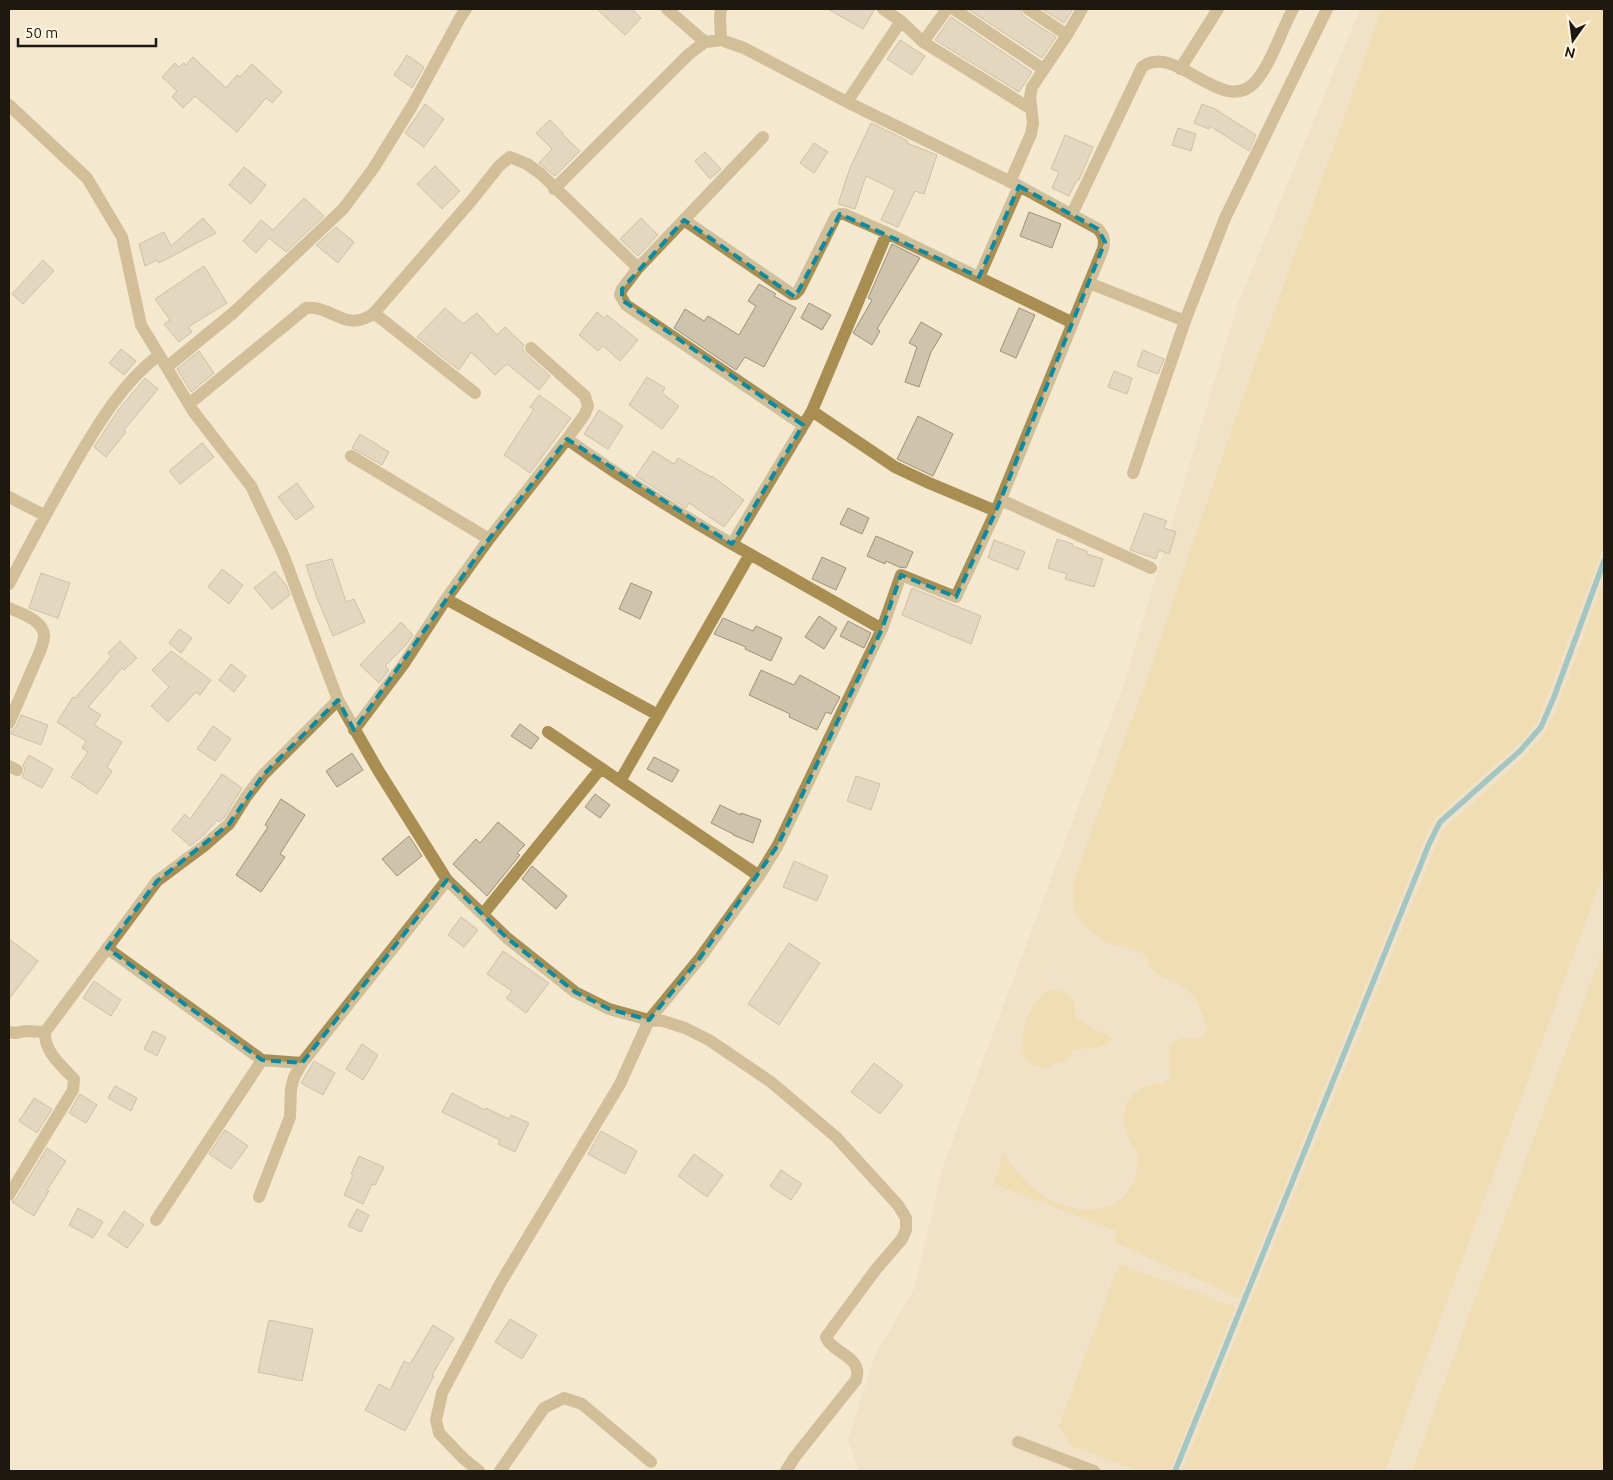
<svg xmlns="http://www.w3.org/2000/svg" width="1613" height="1480" viewBox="0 0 1613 1480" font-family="Ubuntu,sans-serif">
<rect width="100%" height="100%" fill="#f4e8cf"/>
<!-- built -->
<path fill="#eadabc" d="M 1360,9 L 1604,9 L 1604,1471 L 858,1471 L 859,1470 L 848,1439 L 875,1356 L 914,1289 L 943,1167 L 1123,687 L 1237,306 Z"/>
<!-- green -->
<path fill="#eed08f" d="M 1381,9 L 1604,9 L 1604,546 L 1538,721 L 1521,742 L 1438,815 L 1428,831 L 1239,1298 L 1114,1242 L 1117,1231 L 994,1184 L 1003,1153 C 1015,1170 1027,1186 1045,1197 C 1086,1220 1136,1214 1138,1158 C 1138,1154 1134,1149 1132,1145 C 1127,1134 1121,1119 1125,1108 C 1132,1090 1145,1083 1163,1084 L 1170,1078 C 1171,1066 1168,1055 1171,1044 L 1183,1038 L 1199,1039 L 1207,1031 C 1203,1014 1197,995 1181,985 C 1173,979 1158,978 1151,968 C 1146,961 1150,956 1138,951 C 1129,947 1118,946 1109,943 C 1103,941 1097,936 1092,932 C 1073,918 1072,906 1073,882 L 1152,664 L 1239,408 L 1337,138 Z
M 1604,581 L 1604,872 L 1385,1471 L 1182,1471 L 1442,831 L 1526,755 L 1544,734 L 1556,711 Z
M 1604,946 L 1604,1471 L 1412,1471 Z
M 1050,989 C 1065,991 1079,997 1075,1015 C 1084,1026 1096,1031 1109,1035 L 1113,1041 L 1097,1048 L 1074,1049 L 1069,1059 L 1062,1063 L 1056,1061 L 1047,1068 L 1033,1065 L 1025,1059 C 1024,1054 1022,1048 1022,1043 C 1022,1024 1034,997 1050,989 Z
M 1119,1264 L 1235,1307 L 1170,1471 L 1140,1471 L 1073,1447 L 1059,1426 Z"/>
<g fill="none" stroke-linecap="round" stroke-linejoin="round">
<!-- stream -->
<path stroke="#3d9fb5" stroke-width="5.5" d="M 1175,1471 L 1429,844 L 1440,822 L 1520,751 L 1541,727 L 1554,697 L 1604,561"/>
</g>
<!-- building -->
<path fill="#cec3ab" stroke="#9d927b" d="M 597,9 L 632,9 L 641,18 L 625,35 Z
M 828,9 L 875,9 L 863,29 Z
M 968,9 L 1020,9 L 1023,16 L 1056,37 L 1042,58 Z
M 1042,9 L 1073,9 L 1064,23 Z
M 951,17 L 1032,72 L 1019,92 L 935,40 Z
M 900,40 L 925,56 L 912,75 L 887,59 Z
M 407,55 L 424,67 L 412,88 L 394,75 Z
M 193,57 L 226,88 L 237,75 L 240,77 L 252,64 L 282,92 L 272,103 L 266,98 L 237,132 L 195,96 L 183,108 L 172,97 L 177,91 L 162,77 L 175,63 L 179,67 L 184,63 L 186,65 Z
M 425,104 L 444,119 L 424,147 L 405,133 Z
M 1202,104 L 1215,109 L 1256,135 L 1249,151 L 1210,126 L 1209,129 L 1194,123 Z
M 550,120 L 563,133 L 562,134 L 580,151 L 555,176 L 539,163 L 552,149 L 536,133 Z
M 871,123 L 908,141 L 907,143 L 937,155 L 924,194 L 915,191 L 898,227 L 881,220 L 895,190 L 866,176 L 855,209 L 838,204 L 850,168 Z
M 1178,128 L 1196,134 L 1191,151 L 1172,145 Z
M 1065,135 L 1093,147 L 1079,180 L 1077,180 L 1069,196 L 1052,188 L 1059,172 L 1051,169 Z
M 814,143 L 828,152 L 814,173 L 800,163 Z
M 705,152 L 721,169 L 710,179 L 695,161 Z
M 435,166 L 460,191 L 442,209 L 417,184 Z
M 244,167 L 266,185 L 251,204 L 229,185 Z
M 304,198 L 324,216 L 286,252 L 269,238 L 256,253 L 243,241 L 261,220 L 273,230 Z
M 1029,212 L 1061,224 L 1052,248 L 1020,236 Z
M 203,218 L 216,233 L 159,263 L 157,260 L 145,266 L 139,244 L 164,232 L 171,246 Z
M 641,218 L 658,235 L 638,256 L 620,239 Z
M 336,227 L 354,242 L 338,263 L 316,245 Z
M 892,244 L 920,258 L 877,329 L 880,331 L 872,345 L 853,333 L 872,300 L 868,298 Z
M 43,260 L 54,271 L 23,304 L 12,294 Z
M 204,266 L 227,303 L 188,327 L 192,332 L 179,342 L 164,324 L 170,320 L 155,299 Z
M 759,284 L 776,294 L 774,296 L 796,308 L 764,367 L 745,357 L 736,370 L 674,328 L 685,309 L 704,321 L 708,316 L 739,335 L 756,306 L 748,301 Z
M 809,303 L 831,315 L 822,330 L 801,318 Z
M 445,308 L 463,324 L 477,313 L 497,335 L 505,327 L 524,345 L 522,348 L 526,354 L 550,376 L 539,390 L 507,364 L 495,375 L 471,352 L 459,370 L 417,337 Z
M 1019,308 L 1035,315 L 1016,358 L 1000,351 Z
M 597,312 L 604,318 L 607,315 L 638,340 L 620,361 L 603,346 L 598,351 L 579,335 Z
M 921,322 L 942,334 L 931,352 L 919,387 L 905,382 L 917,347 L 909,343 Z
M 121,349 L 136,361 L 124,375 L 109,363 Z
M 1143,350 L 1164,359 L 1158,374 L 1137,366 Z
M 199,351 L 214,373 L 191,392 L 177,369 Z
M 1114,371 L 1132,378 L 1127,394 L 1108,387 Z
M 647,377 L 665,388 L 662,393 L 679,406 L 662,429 L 629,405 Z
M 145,378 L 158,389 L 124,430 L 126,432 L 106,457 L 94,447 L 119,409 Z
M 539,395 L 571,418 L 530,473 L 504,455 L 534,409 L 530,407 Z
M 599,410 L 623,426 L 608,449 L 584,434 Z
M 918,416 L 953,434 L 933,476 L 897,459 Z
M 360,434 L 389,452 L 382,465 L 352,448 Z
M 202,443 L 214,457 L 180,484 L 169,471 Z
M 653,451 L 674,464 L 678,458 L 711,477 L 712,476 L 744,500 L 724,527 L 689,503 L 686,508 L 636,476 Z
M 297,483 L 314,507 L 296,520 L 278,497 Z
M 848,508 L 869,518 L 862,534 L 840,524 Z
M 1144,513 L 1167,521 L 1164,528 L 1176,532 L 1169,554 L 1159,550 L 1156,559 L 1130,550 Z
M 876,536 L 913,552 L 906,568 L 899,567 L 886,561 L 885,564 L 867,556 Z
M 1057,539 L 1073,544 L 1072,546 L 1087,551 L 1087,554 L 1103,559 L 1094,587 L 1065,579 L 1067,574 L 1048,568 Z
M 994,540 L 1025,552 L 1018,570 L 988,558 Z
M 822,557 L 846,568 L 836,590 L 812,579 Z
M 332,559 L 346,602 L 354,599 L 365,622 L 333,636 L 317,598 L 306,565 Z
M 222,569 L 243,585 L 229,604 L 208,587 Z
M 275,571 L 286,585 L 290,595 L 272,609 L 254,588 Z
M 41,573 L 70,583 L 58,618 L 29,608 Z
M 631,583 L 652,592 L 640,619 L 619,609 Z
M 912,588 L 981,616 L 971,644 L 902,615 Z
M 819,616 L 837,628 L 824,649 L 805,637 Z
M 723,618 L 753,631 L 756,626 L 782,638 L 771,661 L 745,649 L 746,647 L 714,634 Z
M 848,621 L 871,633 L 864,648 L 840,636 Z
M 401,622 L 413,635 L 406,645 L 385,666 L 389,670 L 379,683 L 360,665 Z
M 179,629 L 192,638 L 181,653 L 169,643 Z
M 120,641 L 137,658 L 124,670 L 122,668 L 88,707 L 101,715 L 94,725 L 122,742 L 107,767 L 112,771 L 97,794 L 71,777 L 88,752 L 82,748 L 86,741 L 57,722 L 73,697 L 75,698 L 111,657 L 108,653 Z
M 171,651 L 211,680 L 200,695 L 196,692 L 168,722 L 151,706 L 169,687 L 152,670 Z
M 231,664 L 246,676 L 234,692 L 219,680 Z
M 761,670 L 794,685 L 800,675 L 840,697 L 831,714 L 826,712 L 817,730 L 789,717 L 790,714 L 749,695 Z
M 21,715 L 48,725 L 41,745 L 9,733 L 16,727 Z
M 520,724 L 539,738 L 531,749 L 511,736 Z
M 213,726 L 231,739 L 215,761 L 197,749 Z
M 352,753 L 363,770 L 337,787 L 326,771 Z
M 29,755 L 53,769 L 42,788 L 22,777 L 25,770 L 23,765 Z
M 654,757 L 679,770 L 672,782 L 647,769 Z
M 222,774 L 242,788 L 223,819 L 219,822 L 217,820 L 204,835 L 190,846 L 172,830 L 185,814 L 190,819 Z
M 856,776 L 880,784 L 871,810 L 847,801 Z
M 595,794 L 610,805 L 600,818 L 585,807 Z
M 281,799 L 305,815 L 280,854 L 285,857 L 261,892 L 236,875 L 268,827 L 265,825 Z
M 720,805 L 741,815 L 741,813 L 761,820 L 753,843 L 733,835 L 733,834 L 711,823 Z
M 498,822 L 525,845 L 517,853 L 520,855 L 487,896 L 453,864 L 476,839 L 480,843 Z
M 409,836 L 422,856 L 397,876 L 382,859 Z
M 794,861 L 828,876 L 817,901 L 783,887 Z
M 532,866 L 567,896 L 556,909 L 522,879 Z
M 461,917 L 478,930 L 464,947 L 448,935 Z
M 9,939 L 38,961 L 9,999 Z
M 789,943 L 820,963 L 779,1025 L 748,1004 Z
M 503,951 L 549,983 L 526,1013 L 506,998 L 512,991 L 487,974 Z
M 94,981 L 121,1000 L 111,1016 L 83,998 Z
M 153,1031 L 166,1037 L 157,1056 L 144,1049 Z
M 362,1044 L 378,1055 L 363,1080 L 346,1069 Z
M 314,1061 L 335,1073 L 323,1095 L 301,1083 Z
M 874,1063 L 903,1085 L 880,1114 L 851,1092 Z
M 115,1086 L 137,1098 L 131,1111 L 108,1098 Z
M 452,1093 L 485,1110 L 486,1108 L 509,1119 L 511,1115 L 529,1123 L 515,1152 L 498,1144 L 500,1140 L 442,1112 Z
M 80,1094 L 97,1105 L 86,1123 L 69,1113 Z
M 34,1098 L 52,1109 L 37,1133 L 19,1121 Z
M 225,1130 L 248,1146 L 231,1169 L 209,1154 Z
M 601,1131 L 637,1151 L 625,1174 L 588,1154 Z
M 47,1148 L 66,1161 L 47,1190 L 49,1191 L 34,1216 L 12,1202 L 16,1199 Z
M 694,1154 L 723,1175 L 707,1197 L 678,1176 Z
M 359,1156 L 384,1167 L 375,1185 L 372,1184 L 363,1204 L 344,1195 L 353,1175 L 351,1174 Z
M 781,1170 L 802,1184 L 791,1200 L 770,1186 Z
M 78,1208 L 103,1222 L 93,1238 L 69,1225 Z
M 357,1209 L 369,1215 L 361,1232 L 348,1226 Z
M 124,1211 L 144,1225 L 127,1248 L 108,1235 Z
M 510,1319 L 537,1335 L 522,1359 L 495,1342 Z
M 269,1320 L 313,1329 L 302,1381 L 258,1372 Z
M 433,1325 L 454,1338 L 432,1375 L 434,1376 L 405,1431 L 365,1410 L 379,1384 L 390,1390 L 404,1361 L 410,1364 Z"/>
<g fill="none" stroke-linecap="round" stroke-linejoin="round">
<!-- minor -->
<path stroke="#a98e52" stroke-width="12" d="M 667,9 L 705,42
M 883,9 L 901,21 L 923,42 L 1031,109
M 954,9 L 1043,69
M 1028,9 L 1067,35
M 721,40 L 720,17 L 721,9
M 923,42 L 947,9
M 1180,69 L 1218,9
M 847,102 L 901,21
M 9,105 L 87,178 L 122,237 L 141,325 L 193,411 L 251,486 L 283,554 L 338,700 L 378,770 L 447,880 L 507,938 L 575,992 L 609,1009 L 649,1020 L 663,1021 L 685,1028 L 709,1040 L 771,1082 L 836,1137 L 898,1205 L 906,1218 L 906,1230 L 902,1239 L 877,1268 L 826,1337 C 832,1354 864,1356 856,1380 L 794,1458 L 786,1471
M 763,137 L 638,268 L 622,289 L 620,295 L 626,305 L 803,425
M 1010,182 L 1031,134 L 1033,123 L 1030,97 L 1032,87 L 1067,35 L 1082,9
M 554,189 L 689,54 L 705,42 L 721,40 L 744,48 L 847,102 L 1019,186 L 1098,229 C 1104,236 1105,240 1103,249 L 996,511
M 1072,214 L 1142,67 C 1176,41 1223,119 1256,81 C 1272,62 1281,31 1293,9
M 684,220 L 792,294 L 795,294 L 799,290 L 836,216 L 840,214 L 844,214 L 887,233 L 1073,323
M 979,277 L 1019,186
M 1089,283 L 1185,321
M 374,313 L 475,393
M 531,348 L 585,396 L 588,406 L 585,414 L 567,439
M 167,367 L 233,313 L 343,209 L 373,169 L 412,106 L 460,18 L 466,9
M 189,404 L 306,308 C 333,305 346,334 374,313 L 472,200 L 499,166 L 510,157 L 527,164 L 541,174 L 638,268
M 812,411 L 887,233
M 351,456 L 489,539
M 1133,473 L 1185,321 L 1225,218 L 1327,9
M 9,497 L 44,515
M 1001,500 L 1151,568
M 9,584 C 30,543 52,503 75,463 C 98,424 123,382 159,355
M 446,599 L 658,715
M 9,608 C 21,613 45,621 44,637 C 44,641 42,645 41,649 L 9,723
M 354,730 L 403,665 L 446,599 L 489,539 L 567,439 C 620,477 675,511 732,544 L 812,411 L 895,467 L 929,483 L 996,511 L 956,597 L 901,575 L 882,629 L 732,544
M 548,732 L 759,876
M 9,766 L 17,770
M 620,781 L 750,554
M 483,914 L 601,768
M 107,948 L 262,1060 L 302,1063
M 9,1032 L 15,1033 L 26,1031 L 45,1032
M 9,1195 L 73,1090 L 74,1079 C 62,1066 44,1052 45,1032 L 157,881 L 204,846 L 229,824 L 246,797 L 263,775 L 338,700
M 259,1197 L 290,1117 L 291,1089 L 294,1077 L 302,1063 L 447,880
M 156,1220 L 262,1060
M 1018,1442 L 1094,1471
M 479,1471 L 464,1459 L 439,1433 L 436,1420 L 442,1393 L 501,1282 L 620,1084 L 649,1020 L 700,958 L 759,876 L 778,845 L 882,629
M 500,1471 L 544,1408 L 564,1398 L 582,1404 L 651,1462"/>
</g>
<!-- marked area -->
<path d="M0 0H1613V1480H0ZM 1019,186 L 1098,229 L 1105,242 L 996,511 L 956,597 L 901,575 L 882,629 L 778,845 L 700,958 L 649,1020 L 609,1009 L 575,992 L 507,938 L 447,880 L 302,1063 L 262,1060 L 107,948 L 157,881 L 229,824 L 263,775 L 338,700 L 354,730 L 489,539 L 567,439 L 732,544 L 803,425 L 622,300 L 622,289 L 684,220 L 795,297 L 840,214 L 979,277 Z" fill="#f4e8cf" fill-opacity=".55" fill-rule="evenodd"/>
<path fill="none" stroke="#008eaa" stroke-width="4" stroke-dasharray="10 6" stroke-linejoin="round" d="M 1019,186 L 1098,229 L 1105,242 L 996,511 L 956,597 L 901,575 L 882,629 L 778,845 L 700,958 L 649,1020 L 609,1009 L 575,992 L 507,938 L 447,880 L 302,1063 L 262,1060 L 107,948 L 157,881 L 229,824 L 263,775 L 338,700 L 354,730 L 489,539 L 567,439 L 732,544 L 803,425 L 622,300 L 622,289 L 684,220 L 795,297 L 840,214 L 979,277 Z"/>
<!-- border -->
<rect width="1613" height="1480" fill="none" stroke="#1d1910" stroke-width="20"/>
<!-- north arrow -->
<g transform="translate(1573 40) rotate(194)" stroke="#fff5e1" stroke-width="4" paint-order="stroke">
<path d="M0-4L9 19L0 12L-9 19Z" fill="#1d1910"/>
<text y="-8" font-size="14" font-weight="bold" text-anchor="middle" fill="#1d1910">N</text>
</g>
<!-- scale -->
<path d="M18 38v8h138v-8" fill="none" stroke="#1d1910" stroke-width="2.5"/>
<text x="25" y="38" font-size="15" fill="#1d1910" stroke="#fff5e1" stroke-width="4" paint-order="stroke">50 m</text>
</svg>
